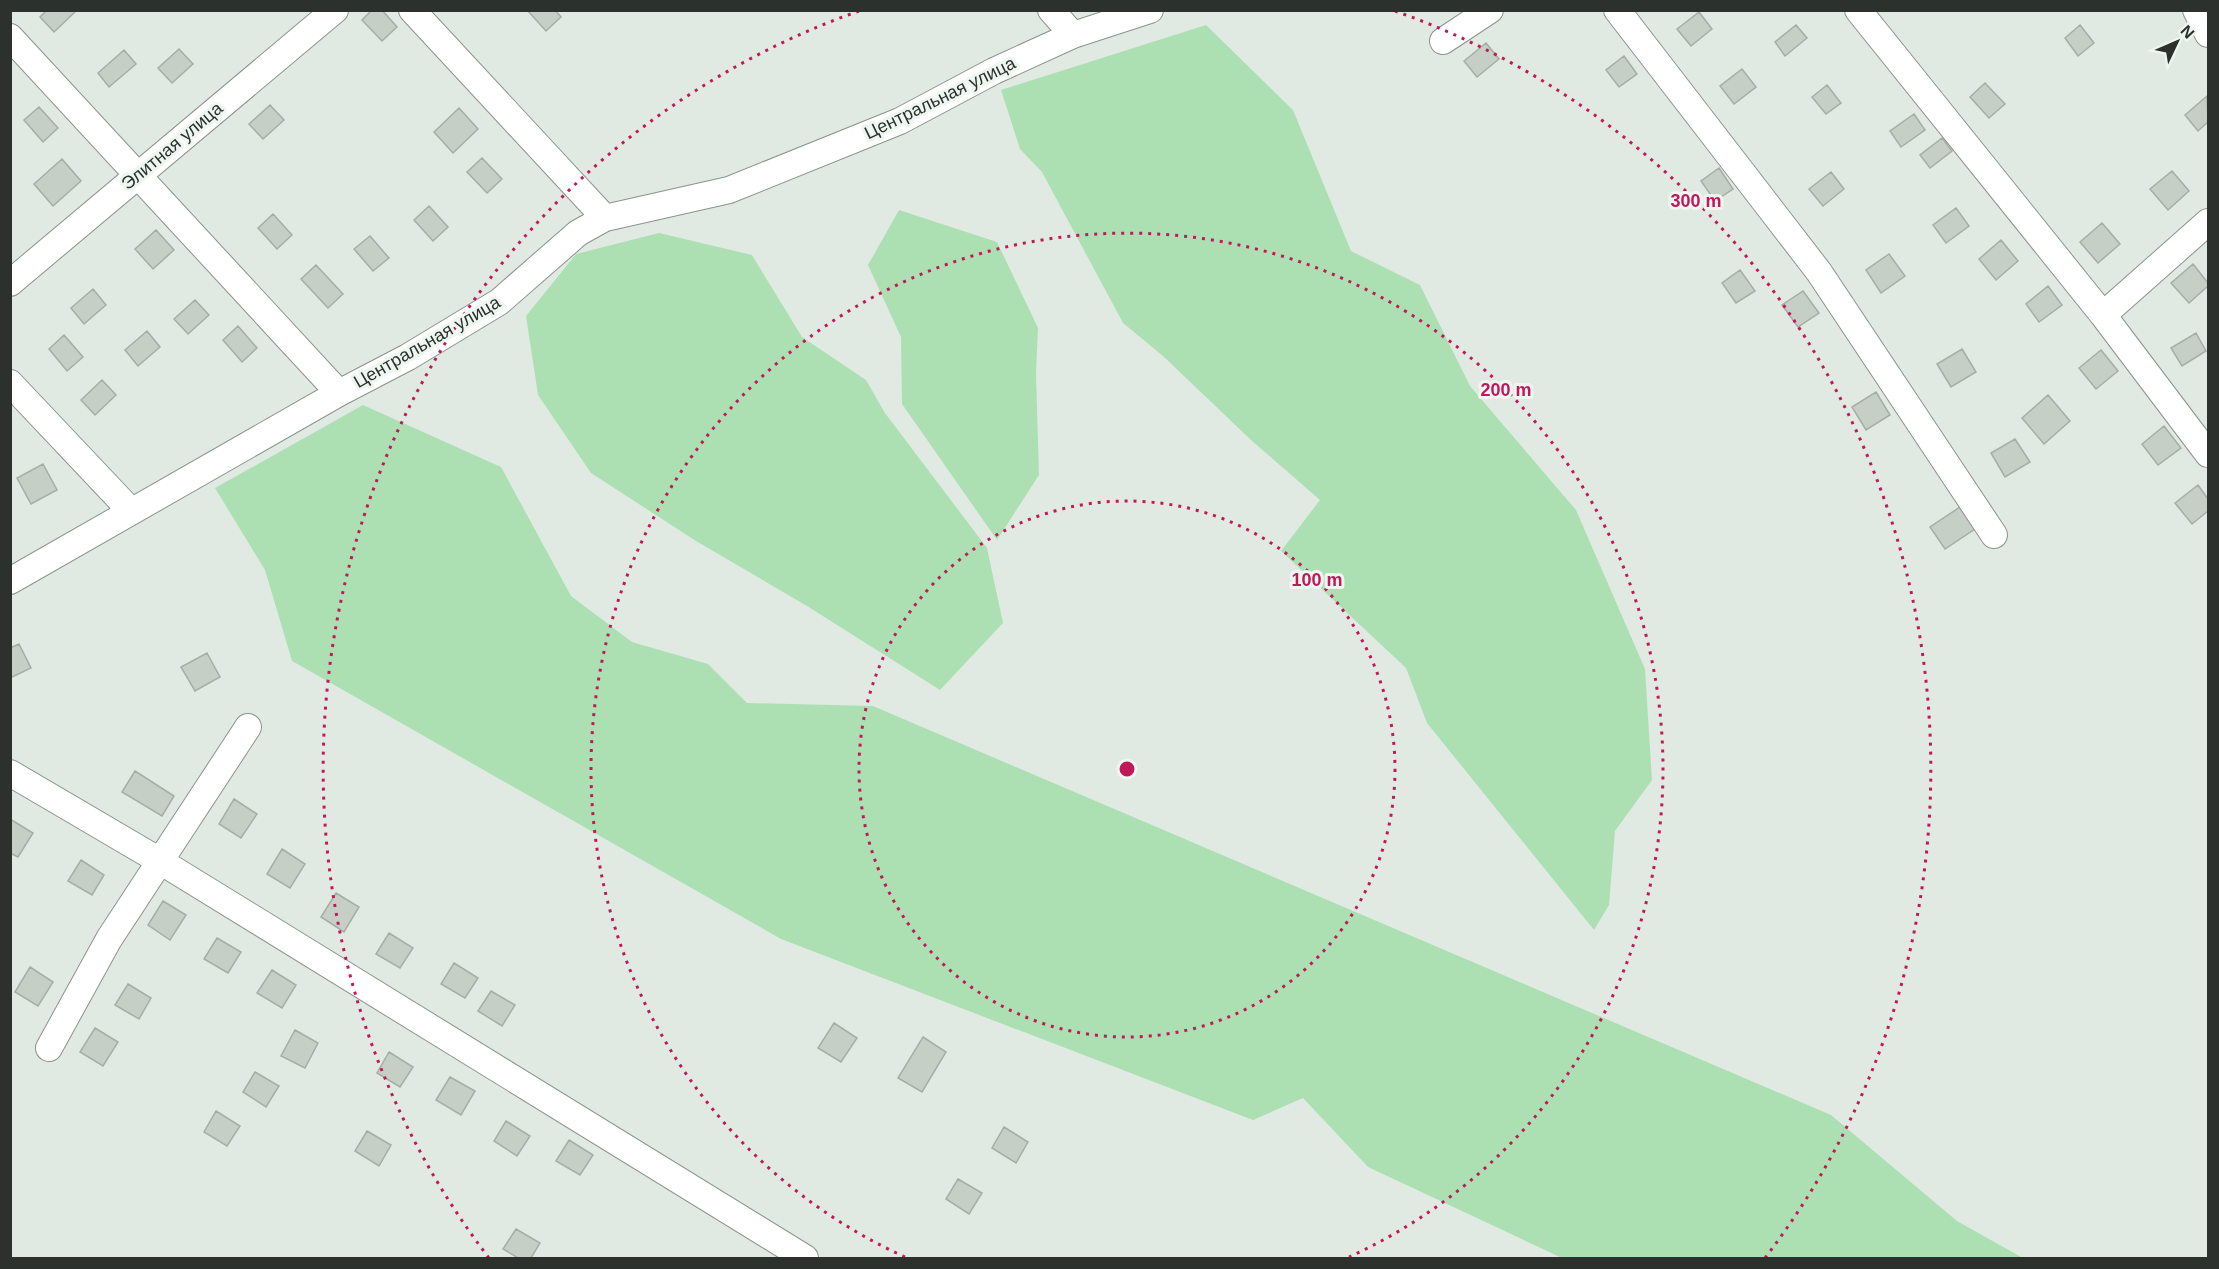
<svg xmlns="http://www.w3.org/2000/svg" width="2219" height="1269" viewBox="0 0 2219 1269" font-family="Helvetica,sans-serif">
<rect width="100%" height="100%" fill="#e1eae2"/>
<!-- green -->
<path fill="#ace0b3" d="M 1206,25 L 1293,110 L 1351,251 L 1420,285 L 1470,386 L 1576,510 L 1645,669 L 1652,780 L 1615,831 L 1609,905 L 1594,930 L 1427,723 L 1406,668 L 1281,551 L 1320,500 L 1252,441 L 1163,356 L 1123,323 L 1042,172 L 1020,149 L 1001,90 Z
M 899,210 L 997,242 L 1038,328 L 1036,373 L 1039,475 L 997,540 L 902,404 L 901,337 L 868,265 Z
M 659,233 L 752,255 L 802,337 L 866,380 L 885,413 L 987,548 L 1003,623 L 940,690 L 807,606 L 696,541 L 591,473 L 538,395 L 526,316 L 576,254 Z
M 363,405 L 501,467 L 571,596 L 632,642 L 708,664 L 747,703 L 873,706 L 1831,1115 L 1957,1221 L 2023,1258 L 1562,1258 L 1368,1167 L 1303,1098 L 1253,1120 L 781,939 L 292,661 L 265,570 L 215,488 Z"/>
<!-- building -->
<path fill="#c5cfc6" stroke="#a5aea6" stroke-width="1.5" d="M 47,10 L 77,10 L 54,32 L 40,17 Z
M 372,10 L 382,10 L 397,27 L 382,41 L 362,20 Z
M 527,10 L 555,10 L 561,17 L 546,31 Z
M 1699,12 L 1712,29 L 1691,46 L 1677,29 Z
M 1796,25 L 1807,38 L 1785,56 L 1775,42 Z
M 2080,25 L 2094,43 L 2078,56 L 2065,38 Z
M 1486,43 L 1499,59 L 1477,77 L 1464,61 Z
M 179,49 L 193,64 L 172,83 L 158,68 Z
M 124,50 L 136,64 L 109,87 L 98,73 Z
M 1624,56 L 1637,74 L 1619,87 L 1606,70 Z
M 1742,69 L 1756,87 L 1734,104 L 1720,86 Z
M 1985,83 L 2005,104 L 1989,118 L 1970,97 Z
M 1827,85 L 1841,103 L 1826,114 L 1812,97 Z
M 2207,96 L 2208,122 L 2198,131 L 2185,115 Z
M 270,105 L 284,120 L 263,139 L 249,124 Z
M 39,107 L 58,128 L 43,142 L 24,120 Z
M 459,108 L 478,129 L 453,153 L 434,132 Z
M 1914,114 L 1925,130 L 1901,147 L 1890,131 Z
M 1942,138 L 1952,151 L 1930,168 L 1920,155 Z
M 482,158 L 502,179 L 487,193 L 467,172 Z
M 62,159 L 81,181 L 53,206 L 34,184 Z
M 1719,168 L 1733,189 L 1715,201 L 1701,181 Z
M 2172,171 L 2189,191 L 2168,210 L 2150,189 Z
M 1831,172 L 1844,189 L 1823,206 L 1809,189 Z
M 429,206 L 448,227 L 433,241 L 414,220 Z
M 1956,208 L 1969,226 L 1946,243 L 1933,225 Z
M 273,214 L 292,235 L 277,249 L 258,228 Z
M 2102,223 L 2120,244 L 2098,263 L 2080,242 Z
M 156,230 L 174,250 L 153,269 L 135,249 Z
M 370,236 L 389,258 L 373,271 L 354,249 Z
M 2001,240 L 2018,261 L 1996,280 L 1979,259 Z
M 1889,254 L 1905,276 L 1881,293 L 1866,270 Z
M 2193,264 L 2208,283 L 2208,286 L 2189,303 L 2171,283 Z
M 316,265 L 343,294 L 328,308 L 301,279 Z
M 1740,270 L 1755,291 L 1736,303 L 1722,283 Z
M 2048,286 L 2062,305 L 2039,322 L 2026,304 Z
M 93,289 L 106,305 L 84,324 L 71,308 Z
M 1803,291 L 1819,313 L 1798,327 L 1782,305 Z
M 195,300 L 209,315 L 188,334 L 174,319 Z
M 238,326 L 257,348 L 242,362 L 223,340 Z
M 147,331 L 160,347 L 138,366 L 125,350 Z
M 2196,333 L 2206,351 L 2182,366 L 2171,348 Z
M 64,335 L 83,357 L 67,371 L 49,349 Z
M 1962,349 L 1976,372 L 1951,387 L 1937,364 Z
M 2101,350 L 2118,371 L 2096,389 L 2079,368 Z
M 102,380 L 116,395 L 95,415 L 81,400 Z
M 1876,392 L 1890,415 L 1866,430 L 1852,407 Z
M 2048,395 L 2070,421 L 2044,444 L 2022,418 Z
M 2164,426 L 2181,448 L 2158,465 L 2142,444 Z
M 2015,439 L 2030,462 L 2005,477 L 1991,453 Z
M 43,464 L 57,490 L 31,504 L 17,478 Z
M 2198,485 L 2208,499 L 2208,511 L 2192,524 L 2175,503 Z
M 1963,505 L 1978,527 L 1945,549 L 1930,527 Z
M 19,644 L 31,668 L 10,678 L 10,648 Z
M 207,653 L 220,677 L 195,691 L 181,667 Z
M 135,771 L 174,796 L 162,816 L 122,792 Z
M 234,799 L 257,814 L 241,838 L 219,824 Z
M 10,819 L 33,833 L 18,857 L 10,853 Z
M 282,849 L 305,864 L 290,888 L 267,874 Z
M 81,860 L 104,875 L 92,895 L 68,881 Z
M 336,893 L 359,907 L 344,932 L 321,917 Z
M 163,901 L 186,915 L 170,940 L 148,925 Z
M 389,933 L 413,948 L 400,968 L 376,954 Z
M 217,938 L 241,952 L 228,973 L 204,959 Z
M 454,963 L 478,978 L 465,998 L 441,984 Z
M 30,967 L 53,982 L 38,1006 L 15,992 Z
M 272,970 L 296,985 L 282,1008 L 257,993 Z
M 128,984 L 151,998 L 139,1019 L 115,1005 Z
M 491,991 L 515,1005 L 502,1026 L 478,1011 Z
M 834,1023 L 857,1038 L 841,1062 L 818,1048 Z
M 95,1028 L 118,1042 L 103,1066 L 80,1052 Z
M 295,1030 L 318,1043 L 305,1068 L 281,1056 Z
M 923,1037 L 946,1052 L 922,1092 L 898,1078 Z
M 389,1052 L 413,1067 L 400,1087 L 377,1073 Z
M 255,1072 L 279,1086 L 266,1107 L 243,1092 Z
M 450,1077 L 475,1091 L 461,1115 L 436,1100 Z
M 216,1111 L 240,1126 L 227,1146 L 204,1132 Z
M 506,1121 L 530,1136 L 517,1156 L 494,1141 Z
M 1004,1127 L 1028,1142 L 1016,1163 L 992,1148 Z
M 367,1131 L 391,1145 L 379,1166 L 355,1151 Z
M 569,1140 L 593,1155 L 580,1175 L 556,1161 Z
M 958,1179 L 982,1193 L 969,1214 L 946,1199 Z
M 516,1229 L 540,1243 L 531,1258 L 518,1258 L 503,1249 Z"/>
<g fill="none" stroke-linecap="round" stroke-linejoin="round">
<defs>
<path id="minor" d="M 412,10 L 605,218
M 1051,10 L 1073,35
M 1617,10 L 1819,272 L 1994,535
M 1858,10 L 2103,315 L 2208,454
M 2196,10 L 2208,34
M 10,37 L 339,393
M 1443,41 L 1490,10
M 10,283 L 335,10
M 2103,315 L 2208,222
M 10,383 L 131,511
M 10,581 L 339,393 L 408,357 L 499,302 L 578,233 L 605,218 L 729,190 L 900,121 L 994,71 L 1073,35 L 1150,10
M 10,773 L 160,861 L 805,1258
M 49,1048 L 109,939 L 248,727"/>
</defs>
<!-- minor casing -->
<use href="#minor" stroke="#8b948c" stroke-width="28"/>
<!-- minor -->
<use href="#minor" stroke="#fff" stroke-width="26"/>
</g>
<!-- distance rings -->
<g fill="none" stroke="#c2185b" stroke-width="3" stroke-dasharray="3 6">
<circle cx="1127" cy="769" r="268"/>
<path d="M905 1257A536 536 0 1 1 1349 1257"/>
<path d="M489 1258A804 804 0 0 1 859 11M1395 11A804 804 0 0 1 1765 1258"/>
</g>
<g text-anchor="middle" stroke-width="6" stroke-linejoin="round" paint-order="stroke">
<!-- street labels -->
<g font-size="18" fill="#2d312e" stroke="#eef7ef">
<text transform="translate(940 98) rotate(-26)" y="6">Центральная улица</text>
<text transform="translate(172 146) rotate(-40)" y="6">Элитная улица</text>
<text transform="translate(427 342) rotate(-30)" y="6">Центральная улица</text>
</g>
</g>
<circle cx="1127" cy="769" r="9" fill="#c2185b" stroke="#eef7ef" stroke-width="3"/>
<g font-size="18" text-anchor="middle" font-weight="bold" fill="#c2185b" stroke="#eef7ef" stroke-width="6" stroke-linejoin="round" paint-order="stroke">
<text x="1696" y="207">300 m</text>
<text x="1506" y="396">200 m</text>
<text x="1317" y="586">100 m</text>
</g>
<!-- border -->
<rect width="2219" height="1269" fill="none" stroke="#2d312e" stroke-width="24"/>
<!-- north arrow -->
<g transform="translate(2177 42) rotate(46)" stroke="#eef7ef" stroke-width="4.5" paint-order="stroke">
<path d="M0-4.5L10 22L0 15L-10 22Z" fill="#2d312e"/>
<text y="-9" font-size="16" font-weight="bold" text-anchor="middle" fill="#2d312e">N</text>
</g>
</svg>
